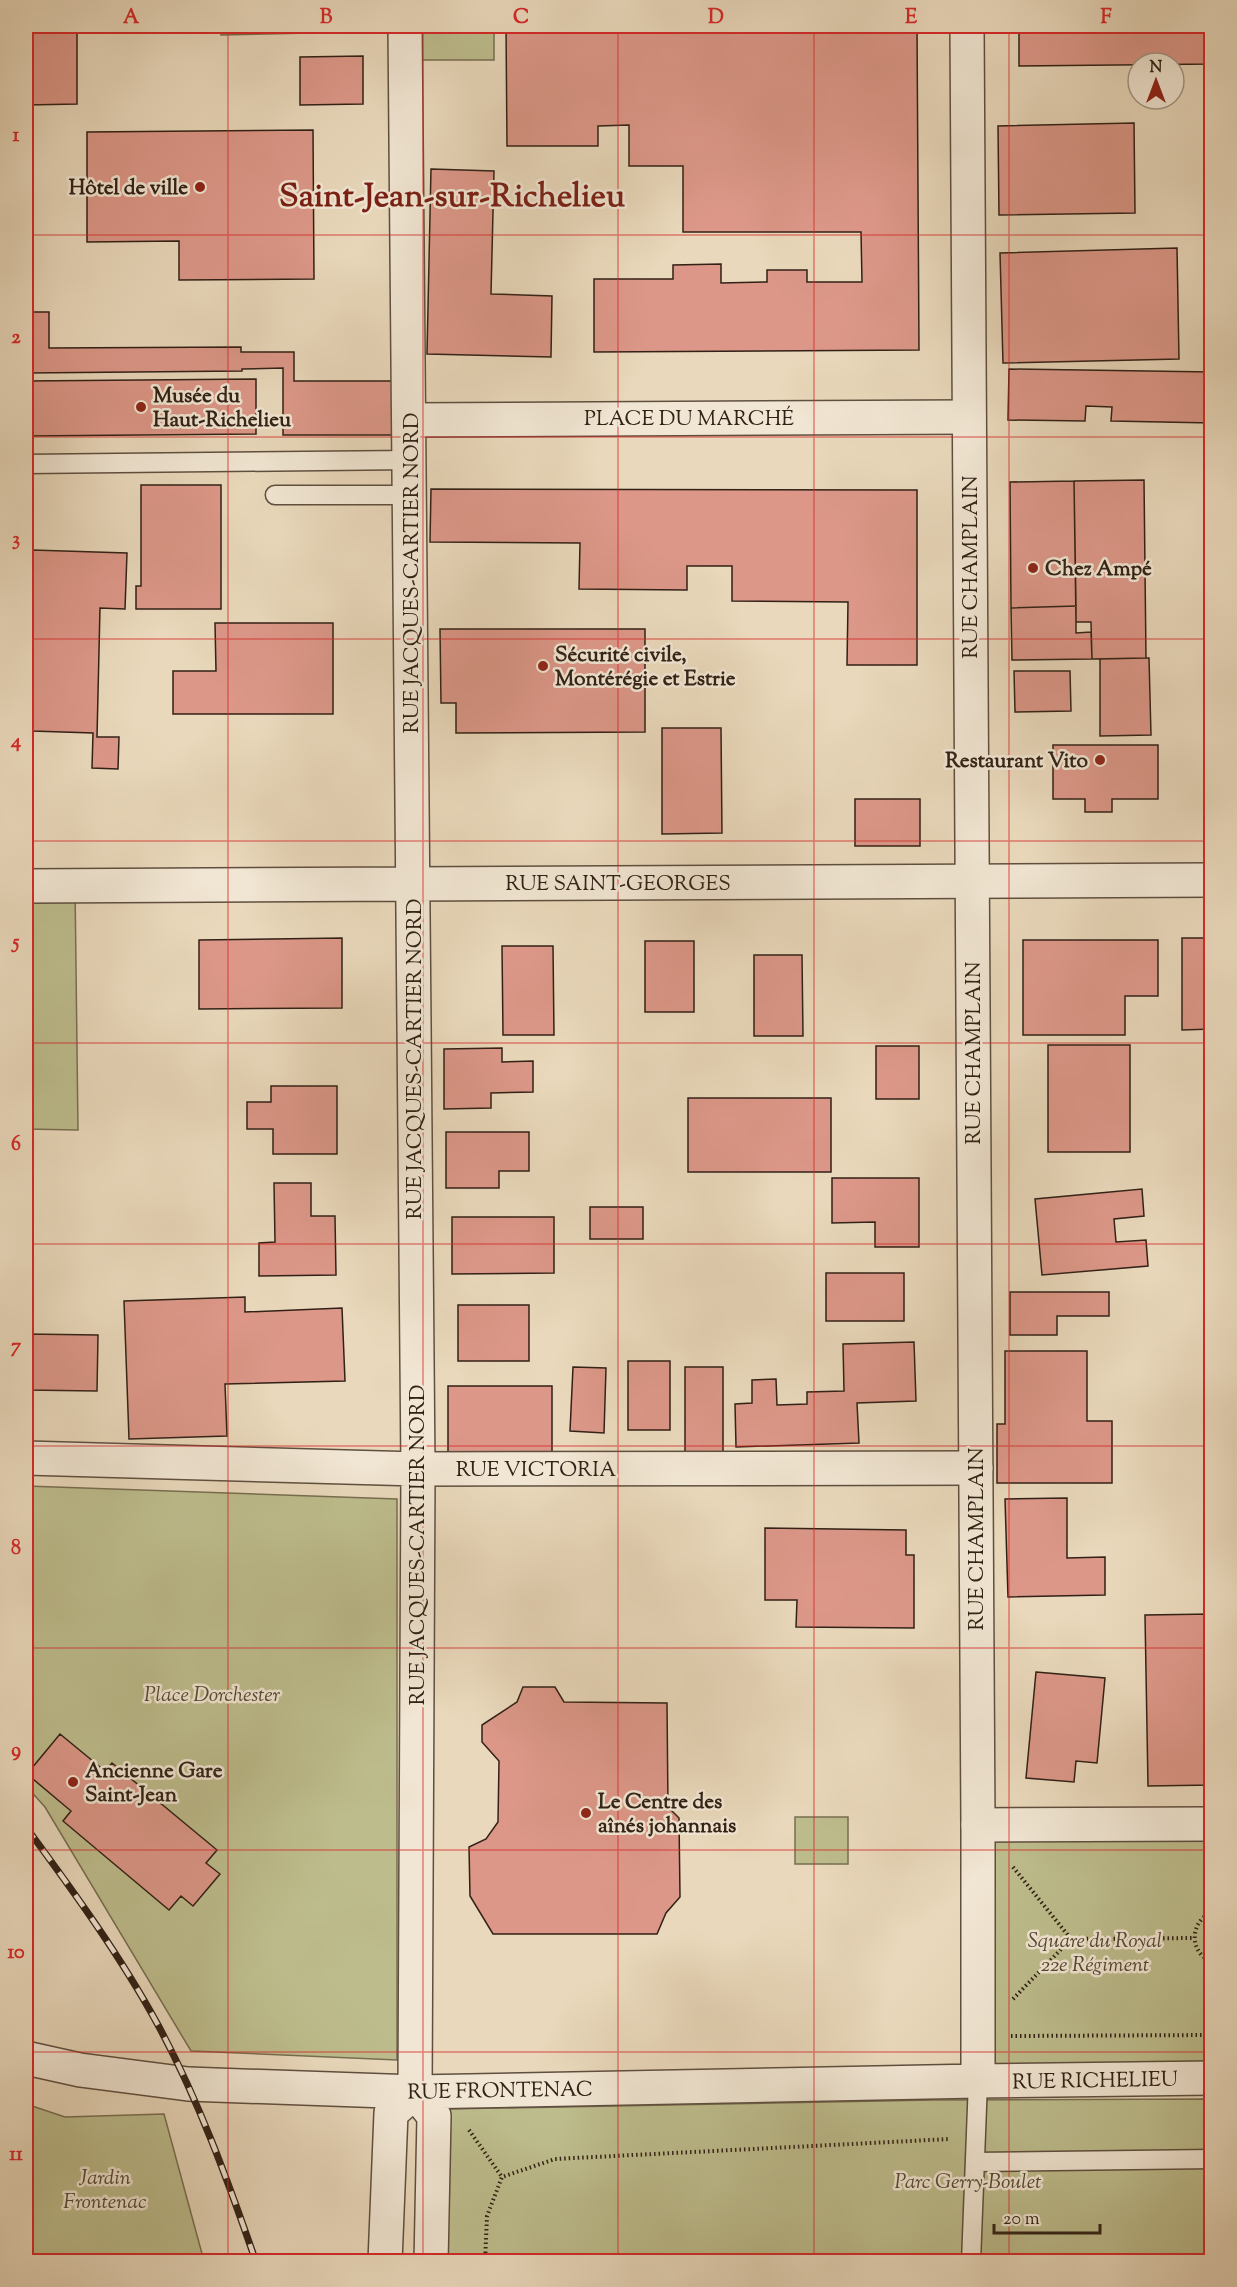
<svg xmlns="http://www.w3.org/2000/svg" width="1237" height="2287" viewBox="0 0 1237 2287" font-family="'Sorts Mill Goudy',serif">
<rect width="100%" height="100%" fill="#e9d8bb"/>
<filter id="stains"><feTurbulence type="fractalNoise" baseFrequency=".00333" numOctaves="4"/><feColorMatrix values="0 0 0 0 .2 0 0 0 0 .09 0 0 0 0 .02 0 0 0 .5 -.17"/></filter>
<radialGradient id="worn" r=".72"><stop offset=".6" stop-color="#630" stop-opacity="0"/><stop offset="1" stop-color="#630" stop-opacity=".3"/></radialGradient>
<!-- green -->
<path fill="#bdbc8c" stroke="#776e51" stroke-width="1.5" d="M 221,26 L 401,26 L 401,31 L 221,35 Z
M 417,26 L 494,26 L 494,60 L 417,60 Z
M 75,885 L 78,1130 L 26,1129 L 26,886 Z
M 26,1486 L 397,1499 L 397,2060 L 191,2051 L 45,1807 L 26,1786 Z
M 795,1817 L 848,1817 L 848,1864 L 795,1864 Z
M 1211,1824 L 1211,2078 L 978,2081 L 978,1825 Z
M 1211,2099 L 1211,2261 L 439,2262 L 448,2109 L 934,2100 Z
M 26,2104 L 65,2117 L 164,2114 L 204,2261 L 26,2261 Z"/>
<!-- building -->
<path fill="#dc9788" stroke="#312116" stroke-width="1.5" d="M 26,26 L 94,26 L 94,32 L 77,32 L 77,104 L 26,105 Z
M 506,26 L 917,26 L 919,350 L 594,352 L 594,279 L 673,279 L 673,265 L 721,264 L 721,283 L 767,282 L 767,270 L 807,270 L 807,282 L 862,282 L 861,232 L 683,232 L 683,166 L 629,166 L 629,125 L 598,126 L 598,146 L 507,146 Z
M 1019,26 L 1212,26 L 1212,64 L 1019,66 Z
M 363,56 L 363,104 L 300,105 L 300,57 Z
M 1134,123 L 1135,213 L 999,215 L 998,126 Z
M 313,130 L 314,279 L 179,280 L 179,241 L 87,242 L 87,132 Z
M 431,169 L 494,171 L 491,294 L 552,296 L 551,357 L 427,354 Z
M 1177,248 L 1179,359 L 1003,363 L 1000,253 Z
M 26,312 L 49,312 L 49,348 L 241,347 L 241,352 L 294,352 L 294,381 L 398,381 L 398,435 L 283,435 L 283,368 L 242,369 L 242,371 L 26,373 Z
M 1009,369 L 1212,372 L 1212,423 L 1111,421 L 1112,407 L 1086,406 L 1085,421 L 1008,420 Z
M 256,379 L 256,434 L 26,436 L 26,381 Z
M 1144,480 L 1146,658 L 1092,659 L 1091,622 L 1076,622 L 1074,481 Z
M 1074,481 L 1076,606 L 1011,608 L 1010,482 Z
M 141,485 L 221,485 L 221,609 L 136,609 L 136,586 L 141,586 Z
M 431,489 L 917,490 L 917,665 L 847,665 L 848,602 L 732,601 L 732,566 L 687,566 L 687,590 L 579,589 L 580,543 L 430,542 Z
M 32,550 L 127,553 L 125,609 L 100,608 L 97,737 L 119,737 L 118,769 L 92,768 L 93,733 L 32,731 L 33,690 L 26,690 L 26,653 L 29,654 Z
M 1076,606 L 1076,633 L 1091,632 L 1092,659 L 1012,660 L 1011,608 Z
M 215,623 L 333,623 L 333,714 L 173,714 L 173,671 L 216,671 Z
M 440,629 L 645,629 L 645,732 L 456,733 L 456,703 L 441,703 Z
M 1146,658 L 1149,658 L 1151,735 L 1100,736 L 1100,659 Z
M 1014,671 L 1070,671 L 1071,711 L 1015,712 Z
M 662,728 L 721,728 L 722,833 L 662,834 Z
M 1053,745 L 1158,745 L 1158,799 L 1112,799 L 1112,812 L 1085,812 L 1085,799 L 1053,799 Z
M 855,799 L 920,799 L 920,846 L 855,846 Z
M 342,938 L 342,1008 L 199,1009 L 199,940 Z
M 1182,938 L 1212,938 L 1212,1029 L 1182,1030 Z
M 1023,940 L 1158,940 L 1158,996 L 1125,996 L 1125,1035 L 1023,1035 Z
M 645,941 L 694,941 L 694,1012 L 645,1012 Z
M 502,946 L 553,946 L 554,1035 L 503,1035 Z
M 754,955 L 802,955 L 803,1036 L 754,1036 Z
M 1048,1045 L 1130,1045 L 1130,1152 L 1048,1152 Z
M 876,1046 L 919,1046 L 919,1099 L 876,1099 Z
M 502,1048 L 502,1062 L 533,1061 L 533,1092 L 491,1093 L 491,1108 L 444,1109 L 444,1049 Z
M 271,1086 L 337,1086 L 337,1154 L 273,1154 L 273,1129 L 247,1129 L 247,1102 L 271,1102 Z
M 688,1098 L 831,1098 L 831,1172 L 688,1172 Z
M 446,1132 L 529,1132 L 529,1171 L 499,1171 L 499,1188 L 446,1188 Z
M 832,1178 L 919,1178 L 919,1247 L 875,1247 L 875,1222 L 832,1223 Z
M 274,1183 L 311,1183 L 311,1216 L 335,1216 L 336,1275 L 259,1276 L 259,1243 L 275,1242 Z
M 1142,1189 L 1144,1216 L 1114,1219 L 1116,1242 L 1146,1240 L 1148,1266 L 1042,1275 L 1035,1199 Z
M 590,1207 L 643,1207 L 643,1239 L 590,1239 Z
M 452,1217 L 554,1217 L 554,1273 L 452,1274 Z
M 826,1273 L 904,1273 L 904,1321 L 826,1321 Z
M 1010,1292 L 1109,1292 L 1109,1316 L 1057,1316 L 1057,1335 L 1010,1335 Z
M 245,1297 L 245,1312 L 342,1308 L 345,1381 L 225,1384 L 227,1436 L 129,1439 L 124,1301 Z
M 458,1305 L 529,1305 L 529,1361 L 458,1361 Z
M 26,1334 L 98,1335 L 97,1391 L 26,1390 Z
M 914,1342 L 916,1401 L 857,1403 L 859,1443 L 736,1447 L 735,1404 L 752,1403 L 752,1380 L 776,1379 L 777,1405 L 807,1404 L 807,1392 L 844,1391 L 843,1344 Z
M 1005,1351 L 1087,1351 L 1087,1421 L 1112,1421 L 1112,1483 L 997,1483 L 997,1424 L 1005,1424 Z
M 628,1361 L 670,1361 L 670,1430 L 628,1430 Z
M 573,1367 L 606,1368 L 604,1433 L 570,1431 Z
M 685,1367 L 723,1367 L 723,1452 L 685,1452 Z
M 448,1386 L 552,1386 L 552,1453 L 448,1453 Z
M 1067,1498 L 1067,1558 L 1105,1557 L 1105,1595 L 1008,1597 L 1005,1499 Z
M 765,1528 L 906,1530 L 906,1555 L 914,1555 L 914,1628 L 796,1627 L 797,1600 L 765,1600 Z
M 1212,1614 L 1212,1785 L 1148,1786 L 1145,1615 Z
M 1036,1672 L 1105,1678 L 1097,1763 L 1076,1761 L 1074,1782 L 1026,1778 Z
M 523,1687 L 555,1687 L 564,1702 L 667,1703 L 668,1807 L 679,1818 L 680,1897 L 666,1913 L 657,1934 L 493,1934 L 470,1896 L 469,1847 L 486,1839 L 498,1822 L 499,1761 L 482,1742 L 482,1725 L 517,1702 Z
M 60,1734 L 105,1771 L 112,1763 L 217,1850 L 206,1863 L 220,1874 L 193,1906 L 181,1896 L 169,1910 L 63,1821 L 71,1811 L 27,1774 Z"/>
<g fill="none" stroke-linecap="round" stroke-linejoin="round">
<defs>
<path id="service" d="M 26,464 L 410,460
M 275,495 L 410,495
M 976,2162 L 1212,2159
M 971,2262 L 978,2081"/>
<path id="minor" d="M 410,420 L 969,417
M 26,886 L 1212,880
M 26,1458 L 418,1469 L 976,1468
M 978,1825 L 1212,1824
M 26,2058 L 80,2070 L 188,2084 L 415,2092 L 418,1469 L 405,26"/>
<path id="tertiary" d="M 967,26 L 978,1825 L 978,2081
M 415,2092 L 978,2081 L 1212,2078
M 415,2092 L 434,2116 L 431,2262
M 385,2262 L 391,2113 L 415,2092"/>
</defs>
<!-- service casing -->
<use href="#service" stroke="#5f4f3f" stroke-width="21"/>
<!-- minor casing -->
<use href="#minor" stroke="#5f4f3f" stroke-width="36"/>
<!-- tertiary casing -->
<use href="#tertiary" stroke="#5f4f3f" stroke-width="36"/>
<!-- path -->
<path stroke="#312116" stroke-width="4" stroke-dasharray="1.5 3" stroke-linecap="butt" d="M 1013,1867 L 1071,1939
M 1212,1912 C 1189,1922 1189,1953 1212,1962
M 1013,1999 L 1071,1939 L 1194,1938
M 1011,2036 L 1212,2035
M 26,2129 L 26,2262
M 469,2130 L 502,2177
M 485,2262 L 487,2216 L 502,2177 L 555,2159 L 950,2139"/>
<!-- service -->
<use href="#service" stroke="#f1e6d3" stroke-width="18"/>
<!-- minor -->
<use href="#minor" stroke="#f1e6d3" stroke-width="33"/>
<!-- tertiary -->
<use href="#tertiary" stroke="#f1e6d3" stroke-width="33"/>
<defs>
<path id="rail" d="M 26,1827 C 73,1891 120,1955 158,2025 C 199,2101 228,2181 256,2262"/>
</defs>
<!-- rail casing -->
<use href="#rail" stroke="#312116" stroke-width="7"/>
<!-- rail -->
<use href="#rail" stroke="#f1e6d3" stroke-width="4.5" stroke-dasharray="14" stroke-linecap="butt"/>
</g>
<!-- grid -->
<path fill="none" stroke="#d62828" stroke-width="1.5" stroke-opacity="0.55" d="M 228,26 L 228,2262M 423,26 L 423,2262M 618,26 L 618,2262M 814,26 L 814,2262M 1009,26 L 1009,2262M 26,235 L 1212,235M 26,437 L 1212,437M 26,639 L 1212,639M 26,841 L 1212,841M 26,1043 L 1212,1043M 26,1244 L 1212,1244M 26,1446 L 1212,1446M 26,1648 L 1212,1648M 26,1850 L 1212,1850M 26,2052 L 1212,2052"/>
<!-- markers -->
<g fill="#8f2418" stroke="#f1e6d3" stroke-width="2">
<circle cx="200" cy="187" r="6"/>
<circle cx="141" cy="407" r="6"/>
<circle cx="1033" cy="568" r="6"/>
<circle cx="543" cy="666" r="6"/>
<circle cx="1100" cy="760" r="6"/>
<circle cx="73" cy="1782" r="6"/>
<circle cx="586" cy="1813" r="6"/>
</g>
<g text-anchor="middle" stroke-width="5" stroke-linejoin="round" paint-order="stroke">
<!-- poi labels -->
<g font-size="21" font-weight="bold" fill="#312116" stroke="#f1e6d3" text-anchor="start">
<text x="188" y="194" text-anchor="end">Hôtel de ville</text>
<text x="153" y="402">Musée du<tspan x="153" dy="24">Haut-Richelieu</tspan></text>
<text x="1045" y="575">Chez Ampé</text>
<text x="555" y="661">Sécurité civile,<tspan x="555" dy="24">Montérégie et Estrie</tspan></text>
<text x="1088" y="767" text-anchor="end">Restaurant Vito</text>
<text x="85" y="1777">Ancienne Gare<tspan x="85" dy="24">Saint-Jean</tspan></text>
<text x="598" y="1808">Le Centre des<tspan x="598" dy="24">aînés johannais</tspan></text>
</g>
<!-- street labels -->
<g font-size="21" fill="#312116" stroke="#f1e6d3">
<text x="689" y="425">PLACE DU MARCHÉ</text>
<text transform="translate(970 567) rotate(-90)" y="7">RUE CHAMPLAIN</text>
<text transform="translate(411 573) rotate(-90)" y="7">RUE JACQUES-CARTIER NORD</text>
<text x="618" y="890">RUE SAINT-GEORGES</text>
<text transform="translate(973 1053) rotate(-90)" y="7">RUE CHAMPLAIN</text>
<text transform="translate(414 1059) rotate(-90)" y="7">RUE JACQUES-CARTIER NORD</text>
<text x="536" y="1476">RUE VICTORIA</text>
<text transform="translate(976 1539) rotate(-90)" y="7">RUE CHAMPLAIN</text>
<text transform="translate(417 1545) rotate(-90)" y="7">RUE JACQUES-CARTIER NORD</text>
<text transform="translate(1095 2080) rotate(-1)" y="7">RUE RICHELIEU</text>
<text transform="translate(500 2090) rotate(-1)" y="7">RUE FRONTENAC</text>
</g>
<!-- park labels -->
<g font-size="21" font-style="italic" fill="#544834" stroke="#f1e6d3">
<text x="212" y="1701">Place Dorchester</text>
<text x="1095" y="1947">Square du Royal<tspan x="1095" dy="24">22e Régiment</tspan></text>
<text x="105" y="2184">Jardin<tspan x="105" dy="24">Frontenac</tspan></text>
<text x="968" y="2188">Parc Gerry-Boulet</text>
</g>
<!-- town labels -->
<g font-size="33" font-weight="bold" fill="#7a1f14" stroke="#f1e6d3">
<text x="452" y="206">Saint-Jean-sur-Richelieu</text>
</g>
</g>
<!-- margin -->
<rect width="1237" height="2287" fill="none" stroke="#e9d8bb" stroke-width="66"/>
<!-- north arrow -->
<g transform="translate(1156 81)"><circle r="28" fill="#f1e6d3" stroke="#a49787" stroke-width="1.5"/>
<path d="M0-4.5L10 22L0 15L-10 22Z" fill="#8f2418"/>
<text y="-9" font-size="16" font-weight="bold" text-anchor="middle" fill="#312116">N</text>
</g>
<!-- scale -->
<path d="M994 2224v9h106v-9" fill="none" stroke="#312116" stroke-width="3"/>
<text x="1003" y="2224" font-size="18" fill="#312116" stroke="#f1e6d3" stroke-width="4.5" paint-order="stroke">20 m</text>
<rect x="33" y="33" width="1171" height="2221" fill="none" stroke="#d62828" stroke-width="2"/>
<g font-size="20" text-anchor="middle" font-weight="bold" fill="#d62828">
<text x="131" y="23">A</text>
<text x="326" y="23">B</text>
<text x="521" y="23">C</text>
<text x="716" y="23">D</text>
<text x="911" y="23">E</text>
<text x="1106" y="23">F</text>
<text x="16" y="141">1</text>
<text x="16" y="343">2</text>
<text x="16" y="545">3</text>
<text x="16" y="747">4</text>
<text x="16" y="948">5</text>
<text x="16" y="1150">6</text>
<text x="16" y="1352">7</text>
<text x="16" y="1554">8</text>
<text x="16" y="1756">9</text>
<text x="16" y="1958">10</text>
<text x="16" y="2160">11</text>
</g>
<rect width="100%" height="100%" filter="url(#stains)"/>
<rect width="100%" height="100%" fill="url(#worn)"/>
</svg>
